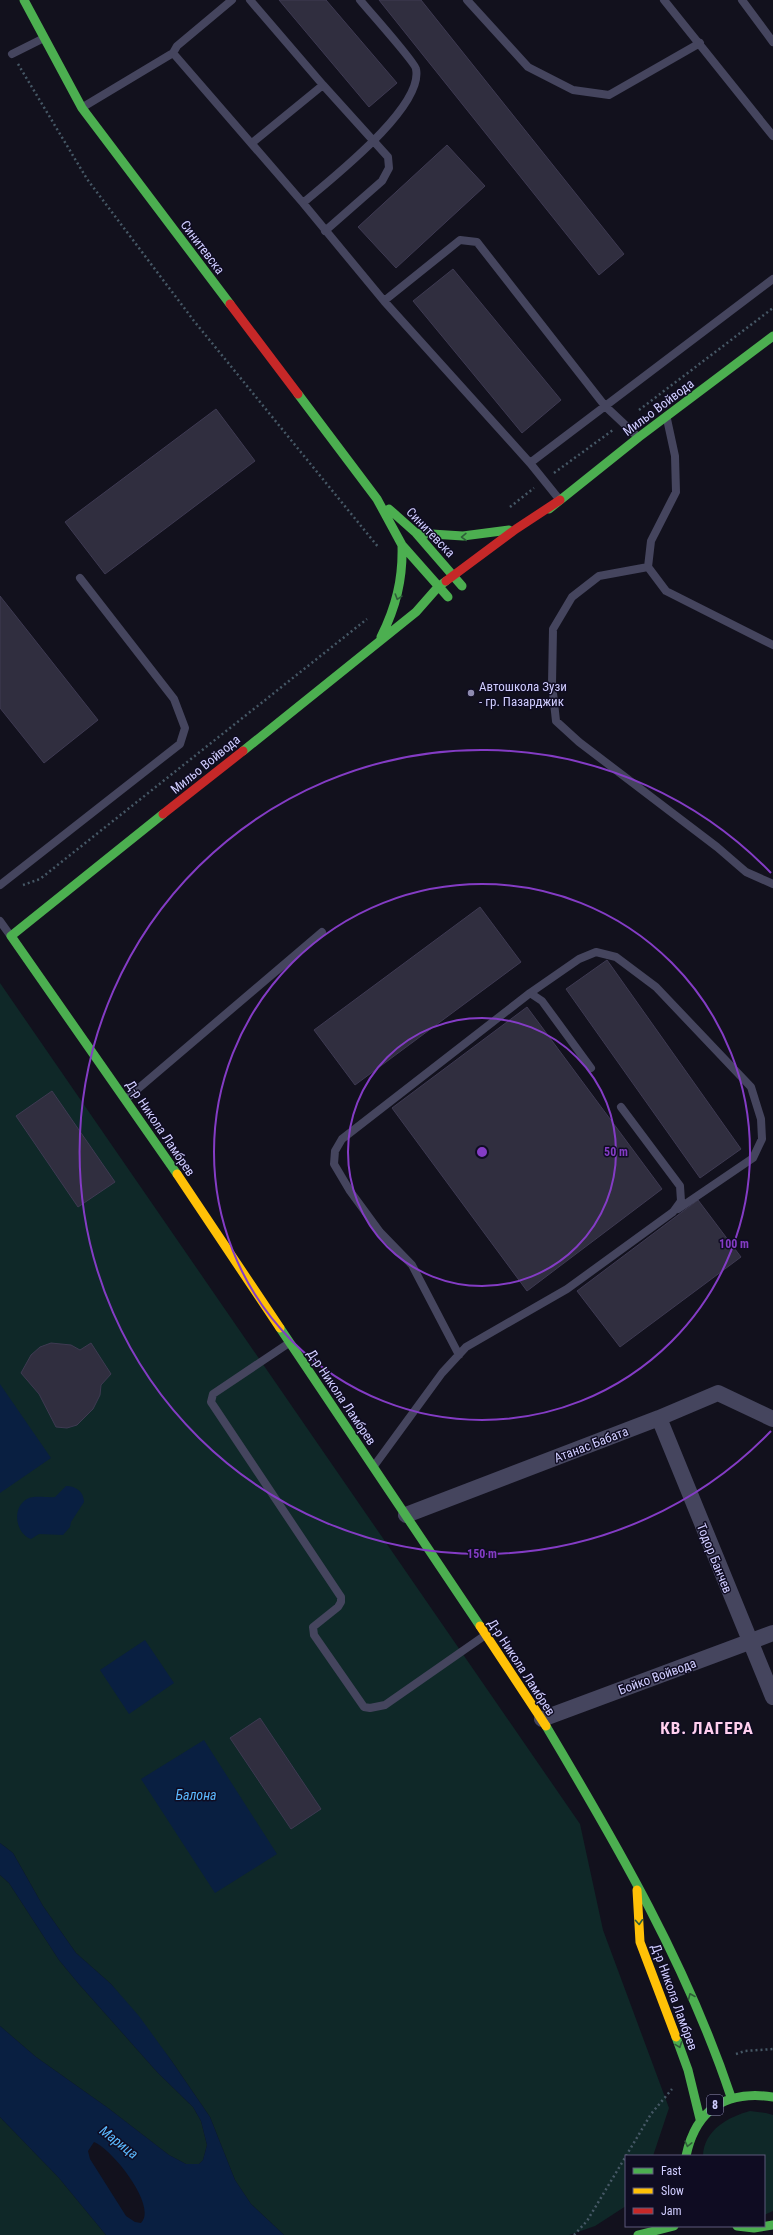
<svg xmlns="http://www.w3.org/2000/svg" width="773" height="2235" viewBox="0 0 773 2235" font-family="'Roboto Condensed',sans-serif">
<rect width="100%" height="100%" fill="#12111d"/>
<!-- green -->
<path fill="#0f2828" d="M 0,983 L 580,1824 L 603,1930 L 669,2108 L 653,2156 L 626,2156 L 626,2206 L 595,2226 L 569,2235 L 284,2235 L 251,2204 L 235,2180 L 210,2117 L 171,2060 L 111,1984 L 76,1953 L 43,1906 L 13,1853 L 0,1843 Z
M 0,1875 L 9,1883 L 59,1960 L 78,1983 L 158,2073 L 193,2107 L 201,2121 L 207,2145 L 203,2160 L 199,2164 L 186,2164 L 169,2155 L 108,2108 L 36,2057 L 0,2026 Z
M 750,2111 L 766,2113 L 773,2115 L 773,2211 L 764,2215 L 764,2156 L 703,2156 C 704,2130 728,2117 750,2111 Z
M 0,2117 L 59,2178 L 106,2235 L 0,2235 Z"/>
<!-- water -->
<path fill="#091f41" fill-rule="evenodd" d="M 0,1384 L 51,1458 L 0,1493 Z
M 66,1486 C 76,1486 84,1492 84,1502 L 71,1522 L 70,1527 L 63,1535 L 39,1534 L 31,1539 C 16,1534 11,1508 27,1499 C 34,1495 47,1498 55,1497 Z
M 145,1640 L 174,1683 L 129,1714 L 100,1670 Z
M 204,1740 L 277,1854 L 215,1893 L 141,1779 Z
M 0,1843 L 13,1853 L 43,1906 L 76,1953 L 111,1984 L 139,2016 L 171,2060 L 210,2117 L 235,2180 L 251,2204 L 284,2235 L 106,2235 L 59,2178 L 0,2117 L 0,2026 L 36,2057 L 108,2108 L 169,2155 L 186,2164 L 199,2164 L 203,2160 L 207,2145 L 201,2121 L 193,2107 L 158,2073 L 78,1983 L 59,1960 L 9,1883 L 0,1875 ZM 94,2142 C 112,2149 158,2206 141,2223 L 135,2222 L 126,2216 L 90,2159 L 88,2151 Z"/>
<!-- building -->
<path fill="#302e3f" stroke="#3e3a52" d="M 279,0 L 326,0 L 397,83 L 369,107 Z
M 379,0 L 421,0 L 624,254 L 599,275 Z
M 447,145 L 485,186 L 396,268 L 358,227 Z
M 453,269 L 561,400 L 522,433 L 413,301 Z
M 216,409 L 255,461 L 105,574 L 65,522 Z
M 0,596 L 98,720 L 44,763 L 0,708 Z
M 480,907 L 521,962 L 355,1085 L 314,1030 Z
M 607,960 L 741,1149 L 700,1178 L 566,989 Z
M 527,1007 L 662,1189 L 527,1291 L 392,1108 Z
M 52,1091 L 115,1182 L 78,1207 L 16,1116 Z
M 698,1200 L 741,1257 L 620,1347 L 577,1291 Z
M 51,1343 L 71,1345 L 80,1350 L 91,1343 L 111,1374 L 101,1385 L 100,1395 L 93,1409 L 77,1425 L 67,1428 L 56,1427 L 39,1394 L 21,1373 L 31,1355 L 40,1347 Z
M 260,1718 L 321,1809 L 291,1829 L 230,1738 Z"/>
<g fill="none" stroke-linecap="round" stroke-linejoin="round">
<!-- path -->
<path stroke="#465866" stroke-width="2.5" stroke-dasharray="2 3" stroke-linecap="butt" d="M 18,64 L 87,179 L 194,321 L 379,548
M 639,410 L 773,308
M 554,473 L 613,430
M 510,507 L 534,488
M 23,885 L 40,879 L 367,619
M 736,2054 L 745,2051 L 773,2049
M 626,2156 L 651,2114 L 672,2089
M 574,2235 L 587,2221 L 626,2156"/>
<!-- lane -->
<path stroke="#45455e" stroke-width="8" d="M 250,0 L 323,85
M 467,0 L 528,67 L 573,90 L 609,95 L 700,43
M 664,0 L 773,136
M 742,0 L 773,42
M 173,53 L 303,203 L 384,301 L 530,463 L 559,499
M 12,54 L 44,38
M 83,107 L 173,53 L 177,46 L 232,0
M 252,143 L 323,85 L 388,157 L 389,168 L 382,181 L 325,231
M 303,203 C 331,179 424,107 416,69 C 415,62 368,10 360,0
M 384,301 L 460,240 L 477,242 L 605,406 L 638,437
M 667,419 L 675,456 L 676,492 L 651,541 L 648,567 L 666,591 L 773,645
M 530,463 L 773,279
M 648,567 L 599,576 L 572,597 L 553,629 L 552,684 L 556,721 L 579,742 L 717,847 L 746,872 L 773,884
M 0,885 L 180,744 L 185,728 L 174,699 L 80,578
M 0,921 L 10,935
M 530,993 L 579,959 L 596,952 L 616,957 L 656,987 L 751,1087 L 761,1119 L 762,1139 L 753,1158 L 678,1209
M 126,1099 L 322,932
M 289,1343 L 213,1394 L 211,1402 L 341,1597 L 341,1602 L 338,1607 L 313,1627 L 314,1635 L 364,1707 L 370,1708 L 385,1705 L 484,1636
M 459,1355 L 412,1265 L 380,1232 L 350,1191 L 334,1164 L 335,1151 L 342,1139 L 530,993 L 542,1001 L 591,1068
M 374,1466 L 442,1373 L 466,1347 L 567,1289 L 673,1212 L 681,1201 L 680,1186 L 621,1107"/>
<!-- street -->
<path stroke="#45455e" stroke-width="16" d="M 659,1418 L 773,1697
M 406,1515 L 659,1418 L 718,1393 L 773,1419
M 542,1719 L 773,1633"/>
<!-- fast -->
<path stroke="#4caf50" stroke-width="9" d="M 24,0 L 82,108 L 230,304
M 298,394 L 377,499 L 402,545 L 448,597
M 389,509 L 416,533 L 462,586
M 549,509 L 639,437 L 773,336
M 416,533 L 463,536 L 509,530
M 381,637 C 396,607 403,579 402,545
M 243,751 L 416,612 L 438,587 L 446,581
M 163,814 L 11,936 L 177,1174
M 280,1328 L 480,1626
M 546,1726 C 617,1845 687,1965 731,2097
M 676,2037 L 688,2070 L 700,2119
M 686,2156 C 696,2109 726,2090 773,2097
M 737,2226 L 754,2228 L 773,2225
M 638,2235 L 674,2226"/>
<!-- slow -->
<path stroke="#ffc107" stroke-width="9" d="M 177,1174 L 280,1328
M 480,1626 L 546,1726
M 637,1890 L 640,1942 L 676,2037"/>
<!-- jam -->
<path stroke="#c62828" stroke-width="9" d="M 230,304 L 298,394
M 446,581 L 516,529 L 560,500
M 163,814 L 243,751"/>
</g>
<!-- one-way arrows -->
<defs><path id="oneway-chevron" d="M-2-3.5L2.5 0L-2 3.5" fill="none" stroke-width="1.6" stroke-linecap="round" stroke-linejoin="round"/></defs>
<g stroke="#2e5e39">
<use href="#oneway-chevron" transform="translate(464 537) rotate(179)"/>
<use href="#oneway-chevron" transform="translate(398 597) rotate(107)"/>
<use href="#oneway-chevron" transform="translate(639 1922) rotate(86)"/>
<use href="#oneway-chevron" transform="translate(691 1996) rotate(-113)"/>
<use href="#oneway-chevron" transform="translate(679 2045) rotate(70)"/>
<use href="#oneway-chevron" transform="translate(688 2144) rotate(104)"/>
</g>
<!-- distance rings -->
<g fill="none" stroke="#843cc5" stroke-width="2">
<circle cx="482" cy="1152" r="134"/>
<circle cx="482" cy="1152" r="268"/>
<path d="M771 1431A402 402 0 1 1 771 873"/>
</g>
<!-- markers -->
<circle fill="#8e8bb0" stroke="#0f0c22" stroke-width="1.5" cx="471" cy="693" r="4"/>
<g text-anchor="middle" stroke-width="3" stroke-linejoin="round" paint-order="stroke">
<!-- shield labels -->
<rect fill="#0f0c22" stroke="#9693bd" stroke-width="1" x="707" y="2095" width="16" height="20" rx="3"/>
<g font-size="12" font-weight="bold" fill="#d0cdff">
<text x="715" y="2109">8</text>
</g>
<!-- street labels -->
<g font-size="13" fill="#d0cdff" stroke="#0f0c22">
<text transform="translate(203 247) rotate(53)" y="5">Синитевска</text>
<text transform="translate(658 407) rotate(-37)" y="5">Мильо Войвода</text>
<text transform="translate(431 532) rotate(46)" y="5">Синитевска</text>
<text transform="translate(205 764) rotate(-39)" y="5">Мильо Войвода</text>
<text transform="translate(161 1128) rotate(56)" y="5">Д-р Никола Ламбрев</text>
<text transform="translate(342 1397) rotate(56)" y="5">Д-р Никола Ламбрев</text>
<text transform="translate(591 1444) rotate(-21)" y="5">Атанас Бабата</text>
<text transform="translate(715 1558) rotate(68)" y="5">Тодор Банчев</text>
<text transform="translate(522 1667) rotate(57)" y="5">Д-р Никола Ламбрев</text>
<text transform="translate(657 1676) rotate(-20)" y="5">Бойко Войвода</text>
<text transform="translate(675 1997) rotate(70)" y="5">Д-р Никола Ламбрев</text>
</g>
<!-- poi labels -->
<g font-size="13" fill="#d0cdff" stroke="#0f0c22" text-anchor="start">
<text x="479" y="691">Автошкола Зузи<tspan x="479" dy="15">- гр. Пазарджик</tspan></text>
</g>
<!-- water labels -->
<g font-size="14" font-style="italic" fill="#5bb9ff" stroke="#0f0c22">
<text x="196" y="1800">Балона</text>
<text transform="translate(119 2142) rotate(38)" y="5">Марица</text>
</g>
<!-- district labels -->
<g font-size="17" font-weight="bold" letter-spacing="1" fill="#ffcfef" stroke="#0f0c22">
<text x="707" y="1734">КВ. ЛАГЕРА</text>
</g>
</g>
<circle cx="482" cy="1152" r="6" fill="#843cc5" stroke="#0f0c22" stroke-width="2"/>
<g font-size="12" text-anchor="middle" font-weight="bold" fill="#843cc5" stroke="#0f0c22" stroke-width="3" stroke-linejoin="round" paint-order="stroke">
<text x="616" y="1156">50 m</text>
<text x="734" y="1248">100 m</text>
<text x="482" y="1558">150 m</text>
</g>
<!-- legend -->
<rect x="625" y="2155" width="140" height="72" fill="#0f0c22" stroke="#5c597a"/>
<rect x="633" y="2168" width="20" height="6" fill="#4caf50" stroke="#5c597a"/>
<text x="661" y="2175" font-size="12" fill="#d0cdff">Fast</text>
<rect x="633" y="2188" width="20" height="6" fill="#ffc107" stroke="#5c597a"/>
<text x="661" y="2195" font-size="12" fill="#d0cdff">Slow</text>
<rect x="633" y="2208" width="20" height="6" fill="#c62828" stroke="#5c597a"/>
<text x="661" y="2215" font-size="12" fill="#d0cdff">Jam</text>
</svg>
